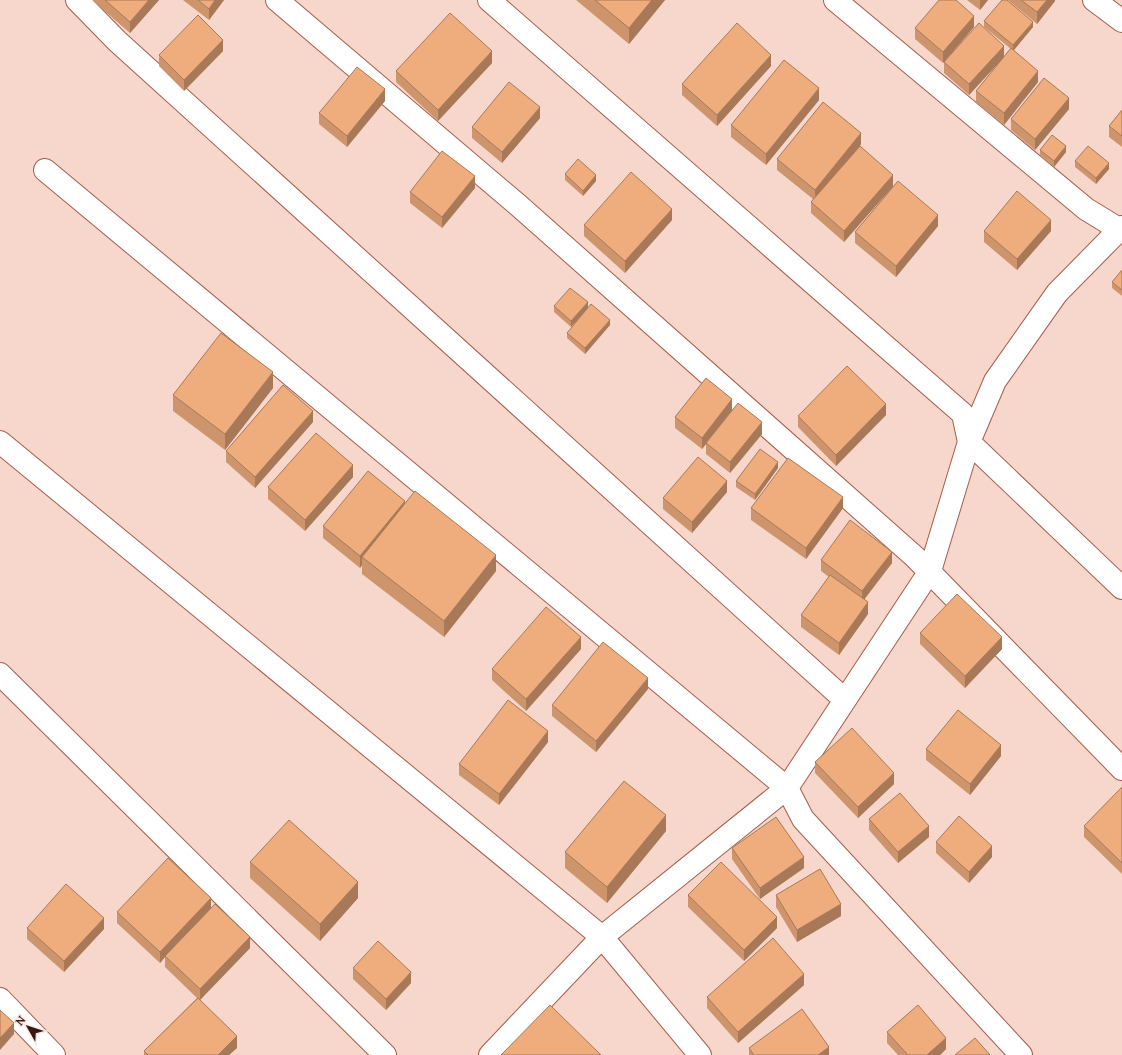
<svg xmlns="http://www.w3.org/2000/svg" width="1122" height="1055" viewBox="0 0 1122 1055" font-family="Lora,serif">
<rect width="100%" height="100%" fill="#f7d6cc"/>
<g fill="none" stroke-linecap="round" stroke-linejoin="round">
<defs>
<path id="minor" d="M 77,0 L 117,41 L 845,700
M 277,0 L 518,205 L 915,557 L 1122,769
M 489,0 L 963,414 L 969,442 L 1122,588
M 835,0 L 1086,209 L 1122,231
M 1094,0 L 1122,21
M 45,170 L 787,788 L 803,819 L 1021,1055
M 0,442 L 602,937 L 700,1055
M 0,674 L 385,1055
M 0,999 L 54,1055
M 490,1055 L 602,937 L 787,788 L 930,571 L 969,442 L 995,381 L 1057,293 L 1122,227"/>
</defs>
<!-- minor casing -->
<use href="#minor" stroke="#a65d49" stroke-width="24"/>
<!-- minor -->
<use href="#minor" stroke="#fff" stroke-width="22"/>
</g>
<!-- wall -->
<path fill="#ce956c" d="M 93,0 L 159,0 L 130,33 L 93,1 Z
M 183,0 L 224,0 L 209,20 Z
M 576,0 L 665,0 L 629,44 Z
M 967,0 L 988,0 L 980,10 Z
M 1008,0 L 1055,0 L 1055,1 L 1037,24 Z
M 984,21 L 1033,27 L 1014,50 L 1038,82 L 1004,125 L 976,102 L 976,91 L 1004,57 L 969,95 L 944,73 L 944,62 L 1004,57 L 1011,49 L 984,27 Z
M 974,27 L 943,63 L 915,39 L 915,28 Z
M 223,51 L 184,91 L 159,66 L 159,55 Z
M 492,63 L 438,121 L 396,82 L 396,71 Z
M 771,66 L 717,126 L 682,95 L 682,84 Z
M 819,100 L 766,165 L 731,137 L 731,125 Z
M 385,101 L 347,147 L 319,124 L 319,113 Z
M 1069,109 L 1035,150 L 1011,130 L 1011,119 Z
M 1122,110 L 1122,147 L 1109,137 L 1109,126 Z
M 540,118 L 502,163 L 472,138 L 472,127 Z
M 861,144 L 860,146 L 893,186 L 938,226 L 896,277 L 855,243 L 855,232 L 888,192 L 844,242 L 811,213 L 811,202 L 813,199 L 777,170 L 777,159 Z
M 1040,150 L 1066,152 L 1054,167 L 1040,156 Z
M 1075,161 L 1109,169 L 1096,184 L 1075,167 Z
M 565,174 L 596,181 L 583,196 L 565,180 Z
M 475,188 L 442,228 L 410,203 L 410,192 Z
M 672,220 L 625,273 L 584,236 L 584,225 Z
M 984,231 L 1051,231 L 1017,270 L 984,242 Z
M 1122,270 L 1122,296 L 1112,288 L 1112,282 Z
M 554,306 L 588,308 L 571,327 L 554,312 Z
M 610,325 L 585,354 L 567,338 L 567,333 Z
M 273,388 L 225,450 L 173,411 L 173,395 Z
M 732,410 L 762,434 L 730,473 L 706,454 L 706,444 L 702,449 L 675,428 L 675,417 Z
M 886,415 L 836,466 L 798,427 L 798,416 Z
M 313,422 L 255,488 L 226,462 L 226,451 Z
M 778,468 L 755,500 L 736,487 L 736,481 Z
M 353,477 L 305,531 L 268,499 L 268,487 Z
M 727,492 L 692,533 L 663,509 L 663,498 Z
M 751,508 L 843,508 L 806,559 L 751,520 Z
M 323,526 L 496,571 L 444,637 L 362,574 L 362,565 L 360,568 L 323,538 Z
M 821,560 L 892,563 L 864,600 L 868,614 L 839,655 L 801,627 L 801,615 L 829,577 L 821,571 Z
M 920,633 L 1002,649 L 965,688 L 920,644 Z
M 581,649 L 526,711 L 492,680 L 492,669 Z
M 648,689 L 596,752 L 552,716 L 552,705 Z
M 548,742 L 499,805 L 459,775 L 459,764 Z
M 926,749 L 1001,756 L 970,795 L 926,760 Z
M 815,762 L 894,784 L 858,818 L 815,773 Z
M 1122,787 L 1122,874 L 1084,837 L 1084,826 Z
M 869,819 L 929,837 L 898,863 L 869,830 Z
M 666,831 L 607,903 L 565,868 L 565,852 Z
M 936,842 L 992,857 L 969,883 L 936,853 Z
M 732,848 L 804,868 L 760,899 L 732,859 Z
M 250,862 L 358,898 L 320,941 L 250,878 Z
M 688,895 L 777,928 L 744,961 L 688,907 Z
M 776,895 L 841,916 L 797,942 L 776,907 Z
M 211,908 L 250,948 L 200,1000 L 237,1048 L 229,1055 L 144,1055 L 144,1051 L 197,998 L 165,967 L 165,957 L 160,963 L 117,923 L 117,912 Z
M 27,928 L 104,929 L 64,972 L 27,939 Z
M 353,968 L 411,983 L 386,1010 L 353,979 Z
M 804,985 L 738,1043 L 707,1008 L 707,997 Z
M 887,1032 L 946,1049 L 940,1055 L 898,1055 L 887,1043 Z
M 749,1048 L 754,1055 L 749,1055 Z"/>
<!-- shaded-wall -->
<path fill="#a77958" d="M 149,0 L 159,0 L 130,33 L 130,22 Z
M 215,0 L 224,0 L 209,20 L 209,9 Z
M 652,0 L 665,0 L 629,44 L 629,28 Z
M 980,0 L 988,0 L 980,10 Z
M 1047,0 L 1055,0 L 1055,1 L 1037,24 L 1037,12 Z
M 974,16 L 974,27 L 943,63 L 943,52 Z
M 1033,22 L 1033,27 L 1013,51 L 1013,45 Z
M 223,40 L 223,51 L 184,91 L 184,80 Z
M 1004,46 L 1004,57 L 969,95 L 969,84 Z
M 492,51 L 492,63 L 438,121 L 438,110 Z
M 771,55 L 771,66 L 717,126 L 717,115 Z
M 1038,71 L 1038,82 L 1004,125 L 1004,113 Z
M 819,88 L 819,100 L 766,165 L 766,154 Z
M 385,89 L 385,101 L 347,147 L 347,136 Z
M 1069,98 L 1069,109 L 1035,150 L 1035,139 Z
M 540,107 L 540,118 L 502,163 L 502,152 Z
M 861,133 L 861,144 L 815,201 L 815,190 Z
M 1066,146 L 1066,152 L 1054,167 L 1054,161 Z
M 1109,163 L 1109,169 L 1096,184 L 1096,178 Z
M 596,175 L 596,181 L 583,196 L 583,191 Z
M 893,175 L 893,186 L 844,242 L 844,231 Z
M 475,176 L 475,188 L 442,228 L 442,217 Z
M 672,209 L 672,220 L 625,273 L 625,261 Z
M 938,215 L 938,226 L 896,277 L 896,266 Z
M 1051,220 L 1051,231 L 1017,270 L 1017,259 Z
M 588,302 L 588,308 L 571,327 L 571,321 Z
M 610,320 L 610,325 L 585,354 L 585,348 Z
M 273,372 L 273,388 L 225,450 L 225,434 Z
M 732,399 L 732,410 L 706,443 L 706,444 L 702,449 L 702,438 Z
M 886,404 L 886,415 L 836,466 L 836,455 Z
M 313,411 L 313,422 L 255,488 L 255,477 Z
M 762,422 L 762,434 L 730,473 L 730,462 Z
M 778,462 L 778,468 L 755,500 L 755,494 Z
M 353,465 L 353,477 L 305,531 L 305,520 Z
M 727,481 L 727,492 L 692,533 L 692,522 Z
M 843,497 L 843,508 L 806,559 L 806,548 Z
M 405,501 L 405,512 L 362,557 L 362,565 L 360,568 L 360,556 Z
M 892,552 L 892,563 L 862,602 L 862,591 Z
M 496,555 L 496,571 L 444,637 L 444,621 Z
M 868,602 L 868,614 L 839,655 L 839,643 Z
M 581,637 L 581,649 L 526,711 L 526,699 Z
M 1002,637 L 1002,649 L 965,688 L 965,676 Z
M 648,678 L 648,689 L 596,752 L 596,741 Z
M 548,731 L 548,742 L 499,805 L 499,794 Z
M 1001,745 L 1001,756 L 970,795 L 970,784 Z
M 894,773 L 894,784 L 858,818 L 858,807 Z
M 666,815 L 666,831 L 607,903 L 607,887 Z
M 929,826 L 929,837 L 898,863 L 898,852 Z
M 992,846 L 992,857 L 969,883 L 969,872 Z
M 804,857 L 804,868 L 760,899 L 760,888 Z
M 358,882 L 358,898 L 320,941 L 320,924 Z
M 211,898 L 211,909 L 165,956 L 165,957 L 160,963 L 160,952 Z
M 841,904 L 841,916 L 797,942 L 797,930 Z
M 777,917 L 777,928 L 744,961 L 744,950 Z
M 104,918 L 104,929 L 64,972 L 64,961 Z
M 250,937 L 250,948 L 200,1000 L 200,989 Z
M 411,972 L 411,983 L 386,1010 L 386,999 Z
M 804,974 L 804,985 L 738,1043 L 738,1032 Z
M 14,1023 L 14,1034 L 0,1050 L 0,1038 Z
M 237,1036 L 237,1048 L 229,1055 L 218,1055 Z
M 946,1038 L 946,1049 L 940,1055 L 927,1055 Z
M 829,1047 L 829,1055 L 818,1055 Z"/>
<!-- building -->
<path fill="#efad7d" stroke="#a77958" d="M 105,0 L 149,0 L 130,22 Z
M 198,0 L 215,0 L 209,9 Z
M 595,0 L 652,0 L 629,28 Z
M 939,0 L 956,0 L 974,16 L 943,52 L 915,28 Z
M 1002,0 L 1007,0 L 1033,22 L 1013,45 L 984,21 Z
M 1021,0 L 1047,0 L 1037,12 Z
M 450,13 L 492,51 L 438,110 L 396,71 Z
M 198,15 L 223,40 L 184,80 L 159,55 Z
M 737,23 L 771,55 L 717,115 L 682,84 Z
M 979,23 L 1004,46 L 969,84 L 944,62 Z
M 1011,48 L 1038,71 L 1004,113 L 976,91 Z
M 784,60 L 819,88 L 766,154 L 731,125 Z
M 357,67 L 385,89 L 347,136 L 319,113 Z
M 1044,78 L 1069,98 L 1035,139 L 1011,119 Z
M 509,82 L 540,107 L 502,152 L 472,127 Z
M 823,102 L 861,133 L 815,190 L 777,159 Z
M 1122,110 L 1122,136 L 1109,126 Z
M 1052,135 L 1066,146 L 1054,161 L 1040,150 Z
M 860,146 L 893,175 L 844,231 L 811,202 Z
M 1088,146 L 1109,163 L 1096,178 L 1075,161 Z
M 442,151 L 475,176 L 442,217 L 410,192 Z
M 578,159 L 596,175 L 583,191 L 565,174 Z
M 631,172 L 672,209 L 625,261 L 584,225 Z
M 898,181 L 938,215 L 896,266 L 855,232 Z
M 1017,191 L 1051,220 L 1017,259 L 984,231 Z
M 1122,270 L 1122,290 L 1112,282 Z
M 570,288 L 588,302 L 571,321 L 554,306 Z
M 591,304 L 610,320 L 585,348 L 567,333 Z
M 221,333 L 273,372 L 225,434 L 173,395 Z
M 847,366 L 886,404 L 836,455 L 798,416 Z
M 706,378 L 732,399 L 702,438 L 675,417 Z
M 283,385 L 313,411 L 255,477 L 226,451 Z
M 738,403 L 762,422 L 730,462 L 706,443 Z
M 316,433 L 353,465 L 305,520 L 268,487 Z
M 760,449 L 778,462 L 755,494 L 736,481 Z
M 698,457 L 727,481 L 692,522 L 663,498 Z
M 788,458 L 843,497 L 806,548 L 751,508 Z
M 368,471 L 405,501 L 360,556 L 323,526 Z
M 415,491 L 496,555 L 444,621 L 362,557 Z
M 850,520 L 892,552 L 862,591 L 821,560 Z
M 830,575 L 868,602 L 839,643 L 801,615 Z
M 957,594 L 1002,637 L 965,676 L 920,633 Z
M 546,607 L 581,637 L 526,699 L 492,669 Z
M 603,642 L 648,678 L 596,741 L 552,705 Z
M 508,700 L 548,731 L 499,794 L 459,764 Z
M 958,710 L 1001,745 L 970,784 L 926,749 Z
M 852,728 L 894,773 L 858,807 L 815,762 Z
M 624,781 L 666,815 L 607,887 L 565,852 Z
M 1122,787 L 1122,863 L 1084,826 Z
M 900,793 L 929,826 L 898,852 L 869,819 Z
M 959,816 L 992,846 L 969,872 L 936,842 Z
M 776,817 L 804,857 L 760,888 L 732,848 Z
M 289,820 L 358,882 L 320,924 L 250,862 Z
M 168,858 L 211,898 L 160,952 L 117,912 Z
M 721,862 L 777,917 L 744,950 L 688,895 Z
M 820,869 L 841,904 L 797,930 L 776,895 Z
M 66,884 L 104,918 L 64,961 L 27,928 Z
M 215,904 L 250,937 L 200,989 L 165,956 Z
M 773,938 L 804,974 L 738,1032 L 707,997 Z
M 378,941 L 411,972 L 386,999 L 353,968 Z
M 198,998 L 237,1036 L 218,1055 L 148,1055 L 144,1051 Z
M 550,1005 L 601,1055 L 501,1055 Z
M 918,1005 L 946,1038 L 927,1055 L 908,1055 L 887,1032 Z
M 802,1009 L 829,1047 L 818,1055 L 754,1055 L 749,1048 Z
M 0,1010 L 14,1023 L 0,1038 Z
M 975,1038 L 990,1055 L 955,1055 Z"/>
<!-- north arrow -->
<g transform="translate(28 1027) rotate(309)" stroke="#f8e7e2" stroke-width="3" paint-order="stroke">
<path d="M0-3L7 15L0 10L-7 15Z" fill="#371911"/>
<text y="-6" font-size="11" font-weight="bold" text-anchor="middle" fill="#371911">N</text>
</g>
</svg>
